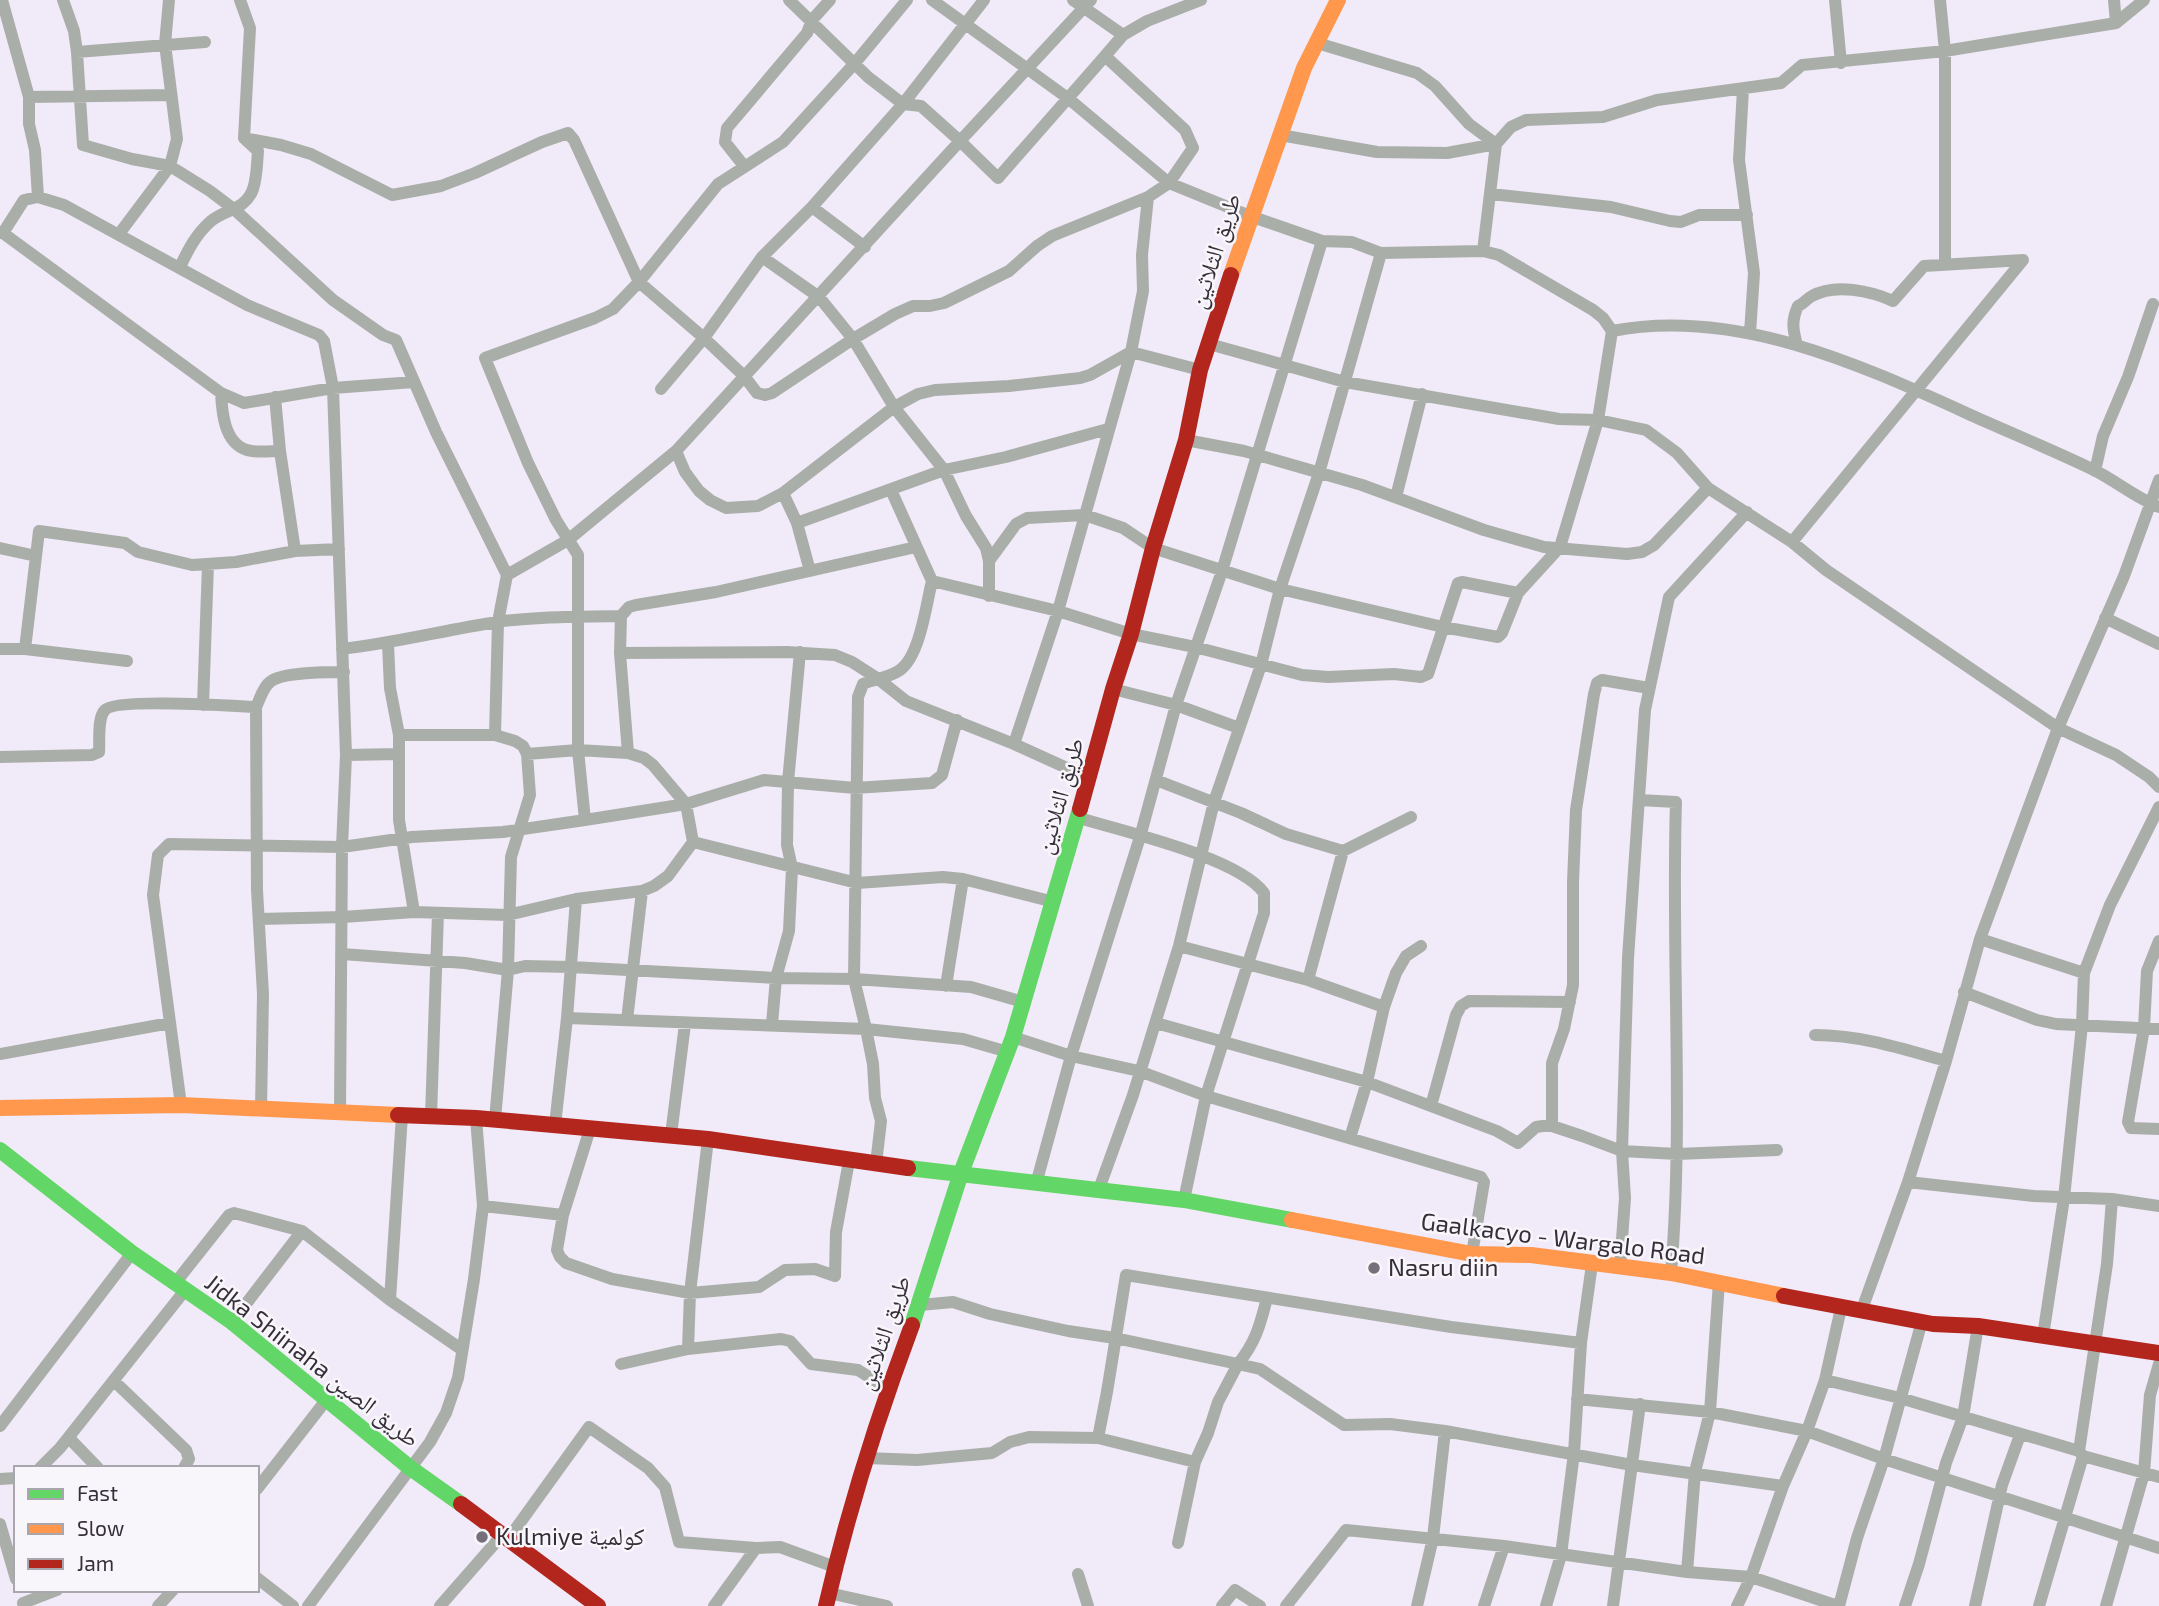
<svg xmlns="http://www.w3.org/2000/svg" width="2159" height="1606" viewBox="0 0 2159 1606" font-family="'Exo 2','Noto Naskh Arabic',sans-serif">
<rect width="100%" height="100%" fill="#f1eaf8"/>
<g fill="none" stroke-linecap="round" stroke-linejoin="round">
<!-- street -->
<path stroke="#aaaea9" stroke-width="12" d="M 2,0 L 29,97 L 29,124 L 35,150 L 38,197
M 63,0 L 74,31 L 77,52 L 83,145 L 132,159 L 170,166 L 210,191 L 235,210 L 333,300 L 383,335 L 396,340 L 436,432 L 507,575 L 498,622 L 495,735
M 789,0 L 868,77 L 903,104 L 921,106 L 960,141 L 1091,0
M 932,0 L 1069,99 L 1169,183 L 1250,216 L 1322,241 L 1352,242 L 1381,253 L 1483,251 L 1499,255 L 1593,310 L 1603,318 L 1612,331 C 1737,307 1861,365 1973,416 C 2013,434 2055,451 2094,470 C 2116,481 2136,498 2159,507
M 1835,0 L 1841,63
M 1940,0 L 1945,51 L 1945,263
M 2114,0 L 2116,23
M 1123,35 L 1147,21 L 1201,0
M 1317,43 L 1417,73 L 1435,86 L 1469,124 L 1496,144 L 1483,251
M 77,52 L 205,42
M 1743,89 L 1739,160 L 1754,273 L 1750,333
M 29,97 L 170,95
M 1280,135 L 1377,152 L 1447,153 L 1496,144 L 1511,127 L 1526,120 L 1603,117 L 1657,100 L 1781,83 L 1802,65 L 1945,51 L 2116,23 L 2144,0
M 244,138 L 281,145 L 311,154 L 392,195 L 441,186 L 475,173 L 542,142 L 568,133 L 574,140 L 639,282 L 704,338 L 744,376 L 757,393 L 765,395 L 772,393 L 853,339 L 895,314 L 913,306 L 930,306 L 944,303 L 1009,271 L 1037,246 L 1052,236 L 1148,197 L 1169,183 L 1193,148 L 1185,130 L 1105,56 L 1123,35 L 1073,0
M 744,166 L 725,142 L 727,128 L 807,33 L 812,20 L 830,0
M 1491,194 L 1611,207 L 1670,221 L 1681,222 L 1699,215 L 1747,215
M 812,207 L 865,247
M 0,233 L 3,233 L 24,200 L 38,197 L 64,205 L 247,305 L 319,335 L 324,341 L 333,388 L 346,755 L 342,847 L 340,1112
M 3,233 L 221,393 C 222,412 224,443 247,450 C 256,453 270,451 280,451
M 119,234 L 170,166 L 177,139 L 165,44 L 169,0
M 762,257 L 819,297 L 853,339 L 894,407 L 944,470 L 966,516 L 986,548 L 989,561
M 180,267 C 188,250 196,234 211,221 C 225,209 246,210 253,189 C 257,178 257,163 258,151 L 244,138 L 250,28 L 240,0
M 1209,344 L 1345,382 L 1559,419 L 1598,420 L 1646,430 L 1677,453 L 1708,488 L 1792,542 L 1826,570 L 2058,728 L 2116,755 L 2149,777 L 2159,787
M 1797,345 C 1793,330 1791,321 1798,306 C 1805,303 1806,299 1812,296 C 1835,283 1871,291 1893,301 L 1924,266 L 2023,260
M 661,389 L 704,338 L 762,257 L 812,207 L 903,104 L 984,0
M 221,393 L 244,403 L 333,388 L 414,382
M 275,397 L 280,451 L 295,551
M 1186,440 L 1244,451 L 1362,485 L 1484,530 L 1544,547 L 1627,554 L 1642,552 L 1654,545 L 1708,488
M 676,451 L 685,472 L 699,491 L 710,500 L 726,508 L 758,506 L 783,493 L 894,407 L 918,394 L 935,390 L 1009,386 L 1080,378 L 1090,375 L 1131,352 L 1200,370
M 2095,471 L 2103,436 L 2128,377 L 2153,304
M 891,490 L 932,581
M 783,493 L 797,523 L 810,571
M 1396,497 L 1422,394
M 797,523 L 944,470 L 1006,457 L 1108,429
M 1792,542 L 2023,260
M 0,548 L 36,556
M 507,575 L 568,540 L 676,451 L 960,141 L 998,178 L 1105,56
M 989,596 L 989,561 L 1016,524 L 1027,518 L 1085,515 L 1123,528 L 1153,548 L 1280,589 L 1443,627 L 1498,637 L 1502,633 L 1518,593 L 1560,547 L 1598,420 L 1612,331
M 621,616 L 620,653 L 628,753
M 2105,618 L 2159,644
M 388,644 L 390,688 L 399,735 L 495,735 L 515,741 L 523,746 L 527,754 L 530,795 L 511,857 L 508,970 L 495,1120
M 0,649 L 25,649 L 127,661
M 25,649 L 39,531 L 125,543 L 138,552 L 192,565 L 236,562 L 295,551 L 339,549
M 342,649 C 395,643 445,630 497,622 C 538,616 579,617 621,616 L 629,607 L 636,605 L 716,592 L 916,547
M 620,653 L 787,652 L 835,655 L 852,662 L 877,678 L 906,701 L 1014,744 L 1089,778
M 1113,689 L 1176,705 L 1239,728
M 203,705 L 208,564
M 399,735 L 399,820 L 414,912
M 1014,744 L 1058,611 L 1131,352 L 1143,291 L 1142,255 L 1148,197
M 527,754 L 578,750 L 628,753 L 644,758 L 653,765 L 686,804 L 693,842
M 346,755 L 399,754
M 0,757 L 92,755 L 99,752 C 100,741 97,718 105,710 C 116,698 234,706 256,707
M 1156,780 L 1241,813 L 1286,834 L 1343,851 L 1411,817
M 1639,800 L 1676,802 C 1671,959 1684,1117 1671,1273
M 1076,817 C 1121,831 1238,857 1264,893 L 1264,913 L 1206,1096 L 1184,1200
M 585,820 L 578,750 L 578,555 L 556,520 L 528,463 L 485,358 L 595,318 L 613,309 L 639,282 L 718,184 L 783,142 L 855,63 L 907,0
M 259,919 L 343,917 L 414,912 L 508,915 L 576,899 L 642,891 L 654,886 L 668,876 L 693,842 L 857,883 L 943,877 L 963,879 L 1054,902
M 1980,939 L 2084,973
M 2159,941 L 2147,971 L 2144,1028 L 2128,1122 L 2131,1128 L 2159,1129
M 1179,946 L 1308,980 L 1384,1007
M 342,954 L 465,963 L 508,970 L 525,966 L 571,967 L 776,978 L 854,979 L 971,987 L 1023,1002
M 1308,980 L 1343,851
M 946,986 L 963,879
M 1964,992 L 2037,1020 L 2056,1024 L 2159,1029
M 567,1018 L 866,1029 L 963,1039 L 1008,1052
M 627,1020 L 642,891
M 1156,1023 L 1367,1082 L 1497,1131 L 1518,1143 L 1536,1127 L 1543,1126 L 1552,1126 L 1582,1136 L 1622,1151 L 1677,1154 L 1777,1150
M 772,1024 L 776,978 L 789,931 L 792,868 L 787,845 L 788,782 L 800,652
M 1815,1035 C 1861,1035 1903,1049 1946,1061
M 1013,1037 L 1071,1056 L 1139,1071 L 1206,1096 L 1481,1177 L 1484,1182 L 1472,1254
M 0,1054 L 170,1023
M 181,1105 L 153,895 L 158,855 L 169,844 L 342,847 L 412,837 L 503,832 L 585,820 L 686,804 L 764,780 L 855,788 L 932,783 L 942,775 L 957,720
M 1431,1106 L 1456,1015 L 1461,1006 L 1469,1001 L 1570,1002
M 261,1110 L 263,994 L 257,890 L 256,707 C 260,699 263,687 270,682 C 282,672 327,672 344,672
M 431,1116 L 438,913
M 555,1125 L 567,1018 L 576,899
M 1552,1126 L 1552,1063 L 1564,1029 L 1573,985 L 1573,882 L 1576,810 L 1594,694 L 1597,683 L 1602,680 L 1649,688
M 590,1129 L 563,1215 L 557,1250 L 560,1257 L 566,1263 L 612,1279 L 690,1293 L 759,1287 L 785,1270 L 815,1269 L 835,1276 L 836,1232 L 849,1161
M 671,1135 L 685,1024
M 1350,1138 L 1367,1082 L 1384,1007 L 1396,973 L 1406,956 L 1421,946
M 876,1164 L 881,1121 L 875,1098 L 873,1064 L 866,1029 L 854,979 L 858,697 L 863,684 C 874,679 891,677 900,670 C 920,656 926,605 932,581 L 1058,611 L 1131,634 L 1195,647 L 1302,675 L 1328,677 L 1394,674 L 1421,677 L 1428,674 L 1458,583 L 1462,582 L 1518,593
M 1908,1182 L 2034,1196 L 2112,1199 L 2159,1206
M 1036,1184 L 1071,1056 L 1140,837 L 1176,705 L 1222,571 L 1322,241
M 1099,1189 L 1133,1095 L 1179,946 L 1214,802 L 1261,665 L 1280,589 L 1319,473 L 1381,253
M 483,1206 L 563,1215
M 1620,1267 L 1625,1198 L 1622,1151 L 1628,958 L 1645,710 L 1669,597 L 1747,512
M 176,1282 L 229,1215 L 234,1213 L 302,1231
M 1267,1298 C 1260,1325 1256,1342 1238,1364 L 1260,1369 L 1344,1425 L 1390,1424 L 1445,1431 L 1632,1465 L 1783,1486
M 390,1300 L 402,1115
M 920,1305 L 953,1302 L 990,1314 L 1068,1331 L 1115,1338 L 1238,1364 L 1218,1402 L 1208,1433 L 1195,1462 L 1178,1543
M 1861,1312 L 1908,1182 L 1946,1061 L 1980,939 L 2058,728 L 2124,576 L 2159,480
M 232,1322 L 302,1231 L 390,1300 L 461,1349
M 2043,1336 L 2064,1198 L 2082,1025 L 2084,973 L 2110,905 L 2159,807
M 688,1349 L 690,1293 L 708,1139
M 621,1364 L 688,1349 L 781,1339 L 790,1341 L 811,1364 L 858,1370 L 888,1389
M 1825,1380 L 1900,1398 L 2079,1451
M 114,1381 L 186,1450 L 189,1459 L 184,1468
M 1577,1399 L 1710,1412 L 1807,1431 L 1884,1459 L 2159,1548
M 0,1426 L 132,1253
M 69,1438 L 98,1468
M 1098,1438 L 1107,1392 L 1126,1275 L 1451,1327 L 1581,1343
M 2083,1456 L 2159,1477
M 866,1458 L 917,1460 L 992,1453 L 1010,1442 L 1029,1437 L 1098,1438 L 1195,1462
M 40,1468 L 60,1448 L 186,1289
M 0,1479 L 16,1478
M 257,1489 L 327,1399
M 0,1524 L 16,1579
M 509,1538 L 589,1427 L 648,1468 L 665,1487 L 679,1542 L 756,1548
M 1687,1572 L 1695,1472 L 1710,1412 L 1719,1282
M 1078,1574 L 1088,1606
M 257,1578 L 293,1606
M 829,1593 L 887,1606
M 23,1603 L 57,1590
M 158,1606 L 173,1590
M 308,1606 L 430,1442 L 446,1413 L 458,1378 L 474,1279 L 483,1206 L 476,1118
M 440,1606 L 503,1534
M 714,1606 L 756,1548 L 780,1547 L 835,1567
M 1222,1606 L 1235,1590 L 1260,1606
M 1286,1606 L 1346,1530 L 1504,1546 L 1687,1572 L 1751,1577 L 1838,1606
M 1417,1606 L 1433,1538 L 1445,1431
M 1484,1606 L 1504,1546
M 1546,1606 L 1561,1555 L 1574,1453 L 1581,1343 L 1592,1264
M 1613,1606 L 1640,1404
M 1737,1606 L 1751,1577 L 1783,1486 L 1807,1431 L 1825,1380 L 1841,1308
M 1839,1606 L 1857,1538 L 1884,1459 L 1922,1321
M 1905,1606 L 1919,1564 L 1946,1463 L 1963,1417 L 1978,1326
M 1975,1606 L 2002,1485 L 2020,1435
M 2039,1606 L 2083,1456 L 2079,1451 L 2107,1264 L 2112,1199
M 2106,1606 L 2144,1473 L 2150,1395 L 2159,1364"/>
<!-- fast -->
<path stroke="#63d668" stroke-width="16" d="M 0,1150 L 132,1253 L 232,1322 L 409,1467 L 461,1504
M 908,1168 L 1184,1200 L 1292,1220
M 912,1325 L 961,1173 L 1013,1037 L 1080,809"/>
<!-- slow -->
<path stroke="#ff974d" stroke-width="16" d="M 1231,275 L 1304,68 L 1338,0
M 0,1108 L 181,1105 L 398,1115
M 1292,1220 L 1472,1254 L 1531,1255 L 1671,1273 L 1784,1296"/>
<!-- jam -->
<path stroke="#b3261e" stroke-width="16" d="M 1080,809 L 1113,689 L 1131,634 L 1153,548 L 1186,440 L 1200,370 L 1231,275
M 398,1115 L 476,1118 L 708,1139 L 908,1168
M 1784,1296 L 1933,1324 L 1978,1326 L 2159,1353
M 461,1504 L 598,1606
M 826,1606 C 848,1511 878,1416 912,1325"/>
</g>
<!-- markers -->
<g fill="#76707b" stroke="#f9f6fb" stroke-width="2.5">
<circle cx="1374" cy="1268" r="7"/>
<circle cx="482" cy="1537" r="7"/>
</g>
<g text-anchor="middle" stroke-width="5" stroke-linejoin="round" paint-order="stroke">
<!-- street labels -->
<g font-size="24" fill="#342f38" stroke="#f9f6fb">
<text transform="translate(1215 251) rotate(-72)" y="8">طريق الثلاثين</text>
<text transform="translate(1060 796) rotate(-74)" y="8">طريق الثلاثين</text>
<text transform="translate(1563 1239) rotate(7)" y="8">Gaalkacyo - Wargalo Road</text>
<text transform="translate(884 1333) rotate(-71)" y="8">طريق الثلاثين</text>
<text transform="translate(312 1361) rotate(38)" y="8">Jidka Shiinaha طريق الصين</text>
</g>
<!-- poi labels -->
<g font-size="24" fill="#342f38" stroke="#f9f6fb" text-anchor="start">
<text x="1388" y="1276">Nasru diin</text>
<text x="496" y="1545">Kulmiye كولمية</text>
</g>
</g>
<!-- legend -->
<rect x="14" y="1466" width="245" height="126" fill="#f9f6fb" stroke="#aaa6ad" stroke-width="2"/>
<rect x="28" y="1489" width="35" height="10" fill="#63d668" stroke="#aaa6ad" stroke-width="2"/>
<text x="77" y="1501" font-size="21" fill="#342f38">Fast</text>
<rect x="28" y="1524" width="35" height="10" fill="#ff974d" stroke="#aaa6ad" stroke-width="2"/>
<text x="77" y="1536" font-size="21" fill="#342f38">Slow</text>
<rect x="28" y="1559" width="35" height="10" fill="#b3261e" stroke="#aaa6ad" stroke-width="2"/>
<text x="77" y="1571" font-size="21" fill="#342f38">Jam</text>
</svg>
